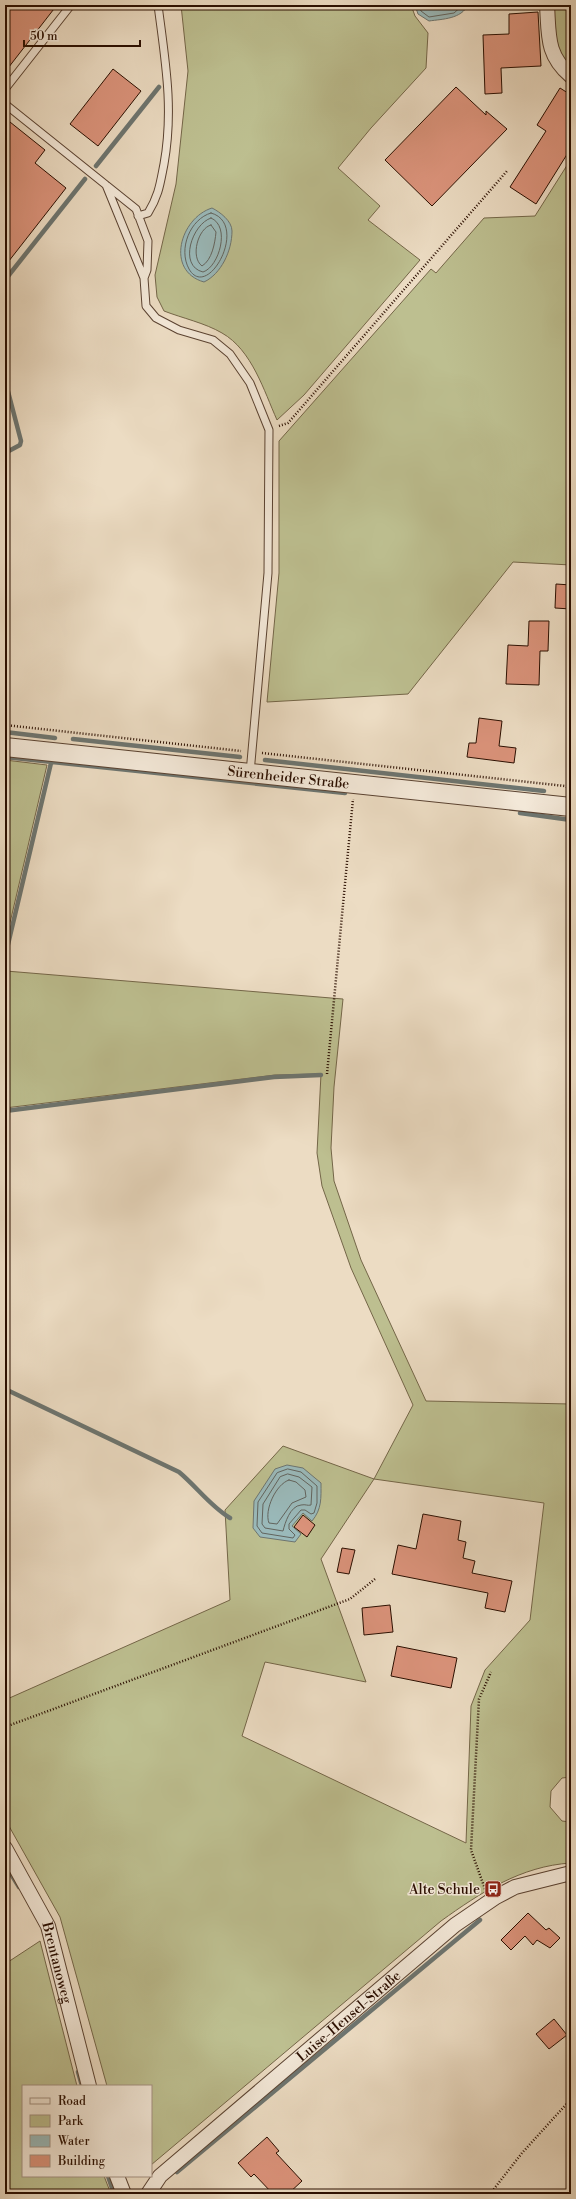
<svg xmlns="http://www.w3.org/2000/svg" width="576" height="2199" viewBox="0 0 576 2199" font-family="'Libre Bodoni',serif">
<rect width="100%" height="100%" fill="#ecdcc3"/>
<filter id="stains"><feTurbulence type="fractalNoise" baseFrequency=".005" numOctaves="4"/><feColorMatrix values="0 0 0 0 .2 0 0 0 0 .09 0 0 0 0 .02 0 0 0 .5 -.17"/></filter>
<radialGradient id="worn" r=".72"><stop offset=".6" stop-color="#630" stop-opacity="0"/><stop offset="1" stop-color="#630" stop-opacity=".3"/></radialGradient>
<!-- green -->
<path fill="#bdbf90" stroke="#746648" fill-rule="evenodd" d="M 181,5 L 411,5 L 415,16 L 428,33 L 426,68 L 371,128 L 338,168 L 380,206 L 368,220 L 420,260 L 304,395 L 277,420 C 264,391 252,350 222,333 C 205,323 182,318 164,311 L 157,297 L 155,275 L 176,184 L 188,71 Z
M 551,5 L 571,5 L 571,70 L 554,44 Z
M 571,159 L 571,565 L 513,562 L 408,694 L 267,702 L 279,573 L 279,441 L 431,269 L 436,273 L 484,218 L 535,216 Z
M 5,760 L 47,765 L 5,944 Z
M 6,971 L 343,999 L 334,1087 L 331,1148 L 334,1181 L 361,1260 L 426,1401 L 571,1404 L 571,1777 L 562,1778 L 551,1791 L 550,1807 L 562,1821 L 571,1822 L 571,1863 C 521,1866 480,1893 441,1921 L 151,2165 L 151,2086 L 107,2086 L 60,1917 L 5,1819 L 5,1700 L 230,1600 L 225,1510 L 283,1446 L 374,1479 L 413,1405 L 351,1268 L 322,1186 L 317,1153 L 321,1074 L 275,1075 L 5,1108 ZM 374,1479 L 544,1503 L 530,1620 L 485,1670 L 471,1706 L 466,1843 L 242,1736 L 265,1662 L 366,1682 L 321,1559 Z
M 40,1941 L 77,2086 L 23,2086 L 23,2176 L 104,2176 L 111,2194 L 5,2194 L 5,1964 Z"/>
<!-- water -->
<path fill="#9ababb" stroke="#6d7570" d="M 415,5 L 468,5 C 461,19 443,19 429,21 L 418,14 Z
M 212,208 C 220,212 232,221 232,231 C 232,251 221,274 204,282 C 165,271 180,218 212,208 Z
M 287,1465 L 303,1468 L 321,1483 C 321,1498 322,1509 312,1521 L 303,1513 L 292,1526 L 301,1534 L 295,1542 L 260,1537 L 253,1528 L 254,1501 L 275,1469 Z"/>
<g fill="none" stroke-linecap="round" stroke-linejoin="round">
<!-- shore -->
<path stroke="#62645e" stroke-width="1" d="M 419,5 L 421,11 L 429,17 L 454,13 L 463,5
M 211,213 C 250,223 208,302 189,269 C 178,249 190,219 211,213 Z
M 211,218 C 231,226 219,267 203,272 C 178,266 192,224 211,218 Z
M 211,225 L 216,232 C 215,243 212,260 202,266 C 190,257 198,228 211,225 Z
M 288,1469 L 301,1472 L 317,1486 L 317,1503 L 314,1513 L 311,1514 L 305,1510 L 301,1510 L 289,1524 L 289,1529 L 295,1535 L 293,1538 L 262,1533 L 257,1526 L 258,1502 L 277,1473 Z
M 288,1474 L 299,1477 L 312,1487 L 311,1505 C 307,1506 306,1504 301,1505 C 290,1506 285,1523 283,1531 L 265,1528 L 262,1524 L 263,1504 L 280,1477 Z
M 289,1480 L 296,1482 L 305,1490 L 306,1497 L 292,1503 L 277,1524 L 269,1523 C 264,1510 276,1484 289,1480 Z"/>
<!-- stream -->
<path stroke="#6d7570" stroke-width="4.5" d="M 96,166 L 159,87
M 5,280 L 85,179
M 5,380 L 21,441 L 20,445 L 5,453
M 5,732 L 55,738
M 73,739 L 240,757
M 5,757 L 345,793
M 265,760 L 544,791
M 520,813 L 571,820
M 5,957 L 51,763
M 5,1111 L 274,1077 L 321,1075
M 5,1389 L 179,1472 C 197,1487 210,1506 230,1518
M 11,1874 L 19,1887
M 78,2072 L 82,2086
M 177,2172 L 480,1920
M 108,2176 L 114,2194"/>
</g>
<!-- building -->
<path fill="#db937b" stroke="#2a0e00" d="M 5,5 L 57,5 L 5,72 Z
M 538,12 L 541,66 L 501,68 L 502,93 L 485,94 L 483,35 L 509,34 L 509,14 Z
M 113,69 L 141,91 L 98,146 L 70,124 Z
M 456,87 L 486,115 L 486,111 L 507,129 L 432,206 L 385,160 Z
M 560,88 L 571,95 L 571,148 L 536,204 L 510,187 L 546,131 L 537,125 Z
M 5,118 L 45,150 L 35,163 L 66,188 L 5,266 Z
M 556,584 L 571,585 L 571,609 L 555,608 Z
M 529,621 L 549,621 L 548,651 L 540,651 L 539,685 L 506,684 L 508,645 L 528,646 Z
M 479,718 L 502,721 L 499,746 L 516,748 L 514,763 L 467,757 L 469,743 L 476,743 Z
M 423,1514 L 461,1521 L 458,1540 L 466,1542 L 463,1558 L 475,1561 L 472,1573 L 512,1581 L 505,1612 L 485,1608 L 488,1593 L 392,1574 L 398,1545 L 416,1549 Z
M 303,1515 L 315,1525 L 307,1537 L 294,1527 Z
M 342,1548 L 355,1550 L 349,1574 L 337,1572 Z
M 390,1605 L 393,1632 L 364,1635 L 362,1608 Z
M 397,1646 L 457,1658 L 451,1688 L 391,1676 Z
M 528,1913 L 546,1930 L 549,1928 L 560,1938 L 550,1948 L 537,1940 L 533,1945 L 525,1936 L 511,1950 L 501,1940 Z
M 554,2019 L 567,2035 L 549,2049 L 536,2034 Z
M 267,2137 L 279,2151 L 276,2153 L 302,2181 L 288,2194 L 273,2194 L 254,2174 L 251,2177 L 238,2163 Z"/>
<g fill="none" stroke-linecap="round" stroke-linejoin="round">
<defs>
<path id="service" d="M 5,89 L 71,5
M 5,104 L 136,209 L 148,241 L 147,270 L 144,278 L 146,306 L 156,318 L 179,330 L 213,340 L 230,354 L 250,383 L 269,430 L 268,573 L 250,773
M 106,185 L 144,278
M 138,216 L 148,213 C 159,195 160,184 164,164 C 174,108 165,60 158,5"/>
<g id="minor">
<path d="M 547,5 C 549,35 546,55 571,76"/>
<path id="s1" d="M 5,1848 L 48,1926 L 89,2086"/>
<path d="M 117,2176 L 124,2194"/>
<path id="s2" d="M 148,2194 L 160,2176 L 455,1925 L 496,1897 L 515,1887 L 571,1873"/>
</g>
<g id="tertiary">
<path id="s3" d="M 5,747 L 571,807"/>
</g>
</defs>
<!-- service casing -->
<use href="#service" stroke="#5a4231" stroke-width="9"/>
<!-- minor casing -->
<use href="#minor" stroke="#5a4231" stroke-width="16"/>
<!-- tertiary casing -->
<use href="#tertiary" stroke="#5a4231" stroke-width="20"/>
<!-- path -->
<path stroke="#2a0e00" stroke-width="2.5" stroke-dasharray="1 2" stroke-linecap="butt" d="M 279,426 L 288,423 L 507,171
M 5,725 L 241,751
M 262,753 L 565,786 L 571,789
M 327,1074 L 353,799
M 5,1727 L 350,1599 L 375,1579
M 485,1889 L 471,1850 L 479,1699 L 491,1672
M 490,2194 L 522,2153 L 571,2099"/>
<!-- service -->
<use href="#service" stroke="#f3e8d8" stroke-width="7"/>
<!-- minor -->
<use href="#minor" stroke="#f3e8d8" stroke-width="14"/>
<!-- tertiary -->
<use href="#tertiary" stroke="#f3e8d8" stroke-width="18"/>
</g>
<!-- icons -->
<defs>
<symbol id="bus-square" viewBox="-11 -11 22 22"><rect x="-9" y="-9" width="18" height="18" rx="4" fill="#8f2418" stroke="#f3e8d8"/><path d="M-5-6H5V4H4V6H2V4H-2V6H-4V4H-5ZM-3.5-4V0h7V-4ZM-3.5 1.2v1.5H-2V1.2ZM2 1.2v1.5H3.5V1.2Z" fill="#fff"/></symbol>
</defs>
<g fill-rule="evenodd">
<use href="#bus-square" x="483" y="1879" width="20" height="20"/>
</g>
<g text-anchor="middle" stroke-width="3" stroke-linejoin="round" paint-order="stroke">
<!-- street labels -->
<g font-size="14" fill="#2a0e00" stroke="#f3e8d8">
<text dy="5" stroke="none"><textPath href="#s3" startOffset="285">Sürenheider Straße</textPath></text>
<text dy="5" stroke="none"><textPath href="#s1" startOffset="127">Brentanoweg</textPath></text>
<text dy="5" stroke="none"><textPath href="#s2" startOffset="269">Luise-Hensel-Straße</textPath></text>
</g>
<!-- poi labels -->
<g font-size="14" fill="#2a0e00" stroke="#f3e8d8" text-anchor="end">
<text x="480" y="1894">Alte Schule</text>
</g>
</g>
<!-- margin -->
<rect width="576" height="2199" fill="none" stroke="#ecdcc3" stroke-width="20"/>
<rect x="6" y="6" width="564" height="2187" fill="none" stroke="#2a0e00" stroke-width="2"/>
<rect x="10" y="10" width="556" height="2179" fill="none" stroke="#2a0e00"/>
<!-- legend -->
<rect x="22" y="2085" width="130" height="92" fill="#f3e8d8" stroke="#a39182"/>
<rect x="30" y="2098" width="20" height="6" fill="#f3e8d8" stroke="#a39182"/>
<text x="58" y="2105" font-size="12" fill="#2a0e00">Road</text>
<rect x="30" y="2115" width="20" height="12" fill="#bdbf90" stroke="#a39182"/>
<text x="58" y="2125" font-size="12" fill="#2a0e00">Park</text>
<rect x="30" y="2135" width="20" height="12" fill="#9ababb" stroke="#a39182"/>
<text x="58" y="2145" font-size="12" fill="#2a0e00">Water</text>
<rect x="30" y="2155" width="20" height="12" fill="#db937b" stroke="#a39182"/>
<text x="58" y="2165" font-size="12" fill="#2a0e00">Building</text>
<!-- scale -->
<path d="M24 40v6h116v-6" fill="none" stroke="#2a0e00" stroke-width="2"/>
<text x="30" y="40" font-size="12" fill="#2a0e00" stroke="#f3e8d8" stroke-width="3" paint-order="stroke">50 m</text>
<rect width="100%" height="100%" filter="url(#stains)"/>
<rect width="100%" height="100%" fill="url(#worn)"/>
</svg>
